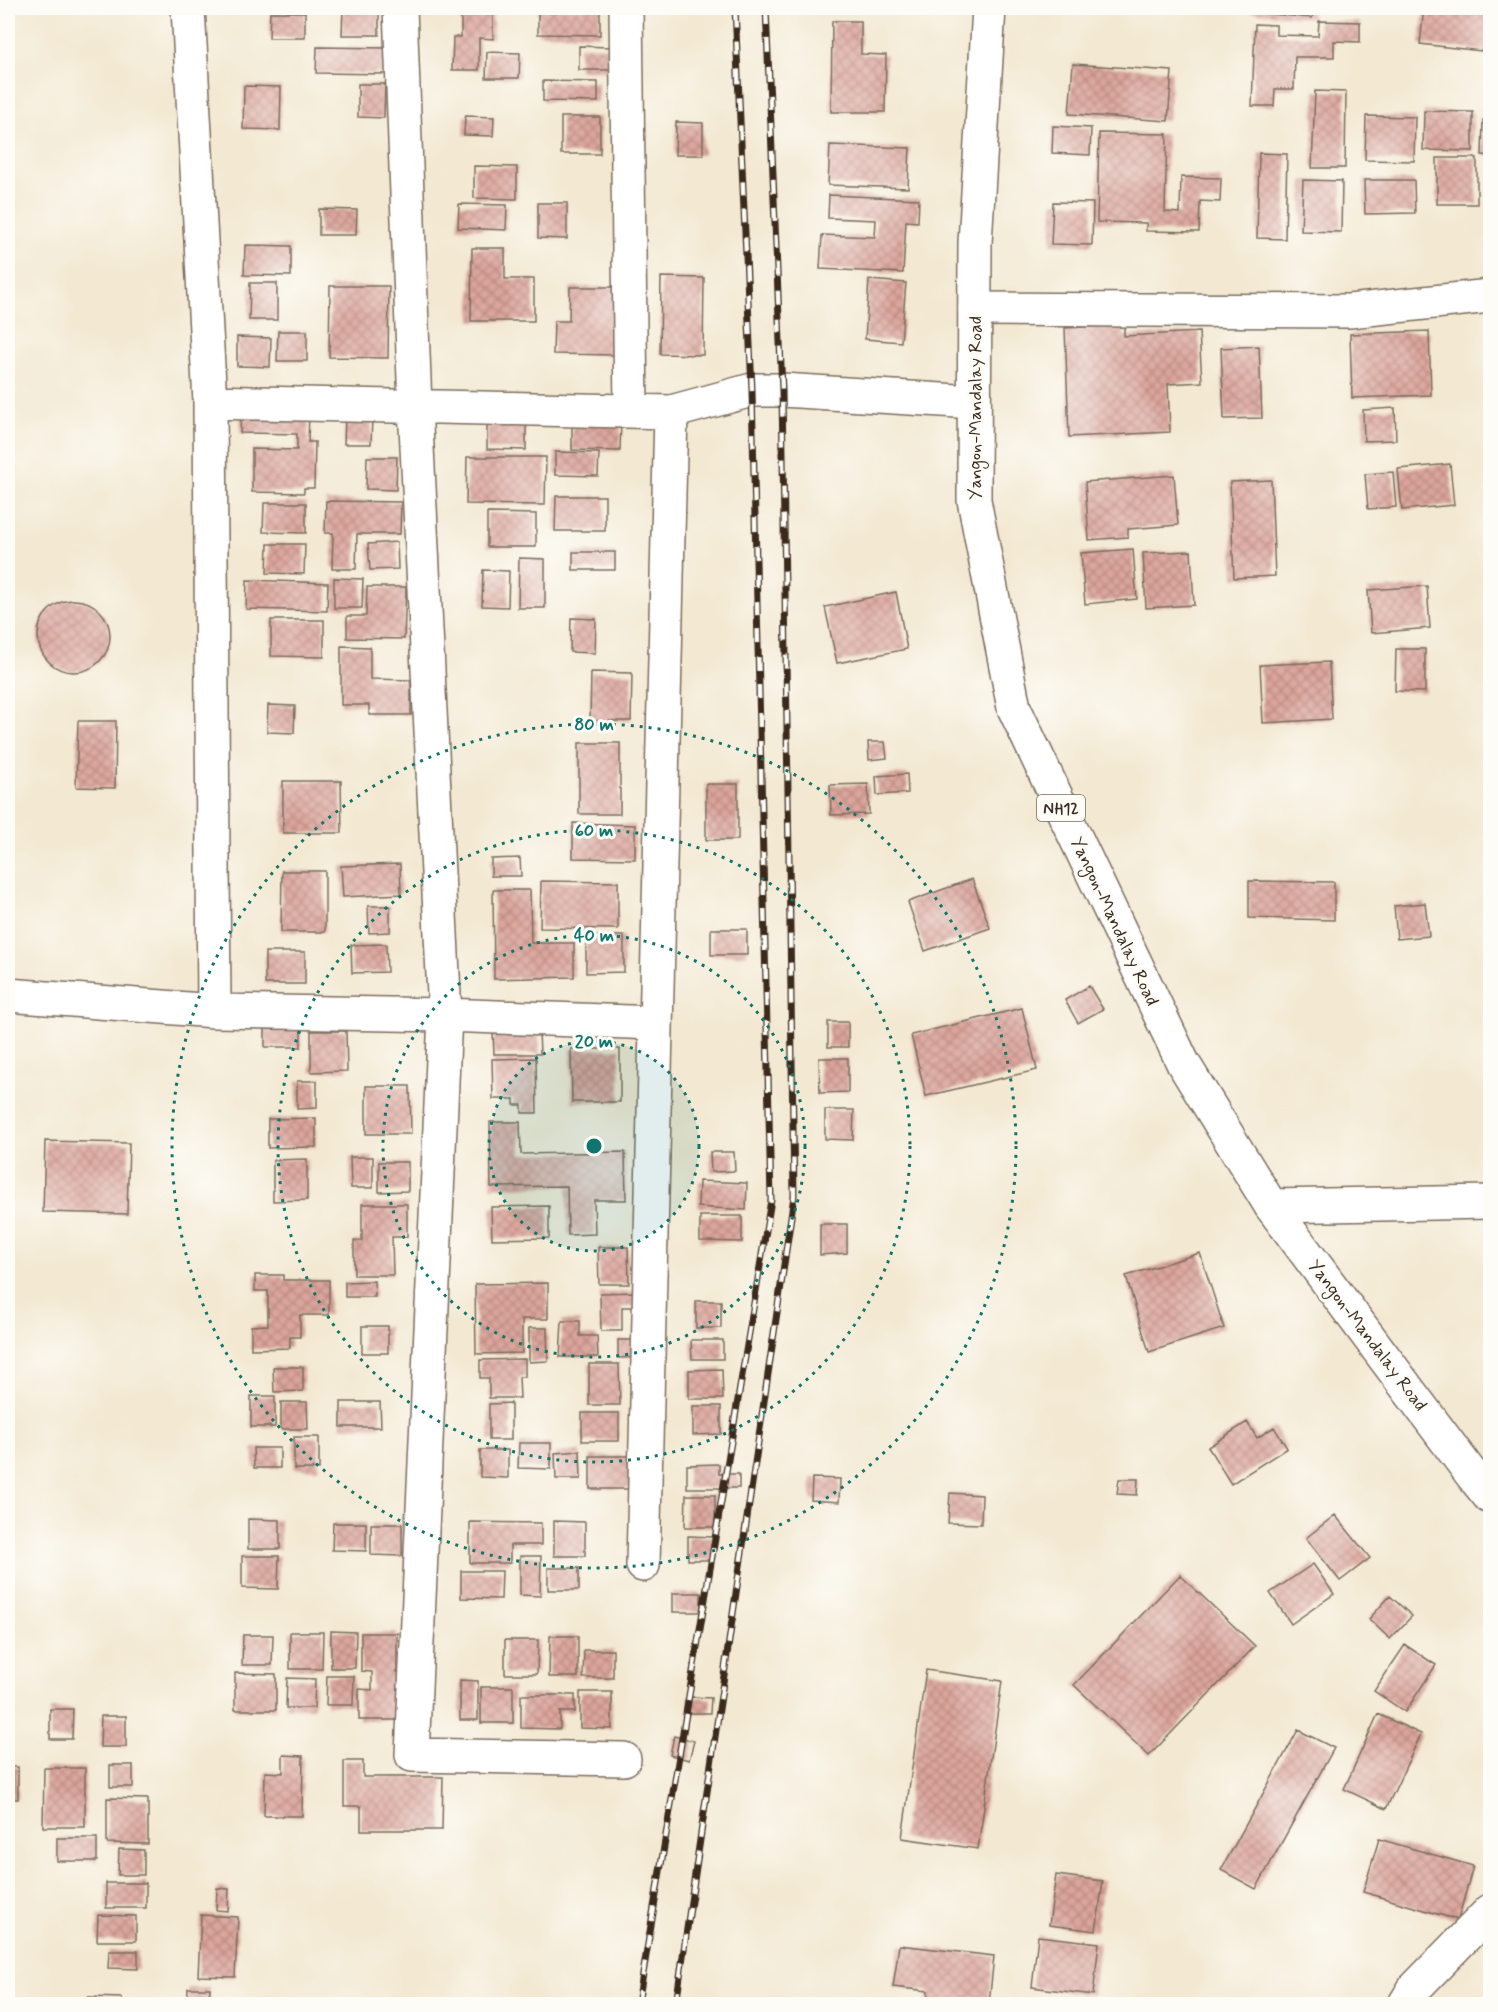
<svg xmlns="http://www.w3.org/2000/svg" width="1498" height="2012" viewBox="0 0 1498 2012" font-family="Mynerve,sans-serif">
<defs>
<pattern id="building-cross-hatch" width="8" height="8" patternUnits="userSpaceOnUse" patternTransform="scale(1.5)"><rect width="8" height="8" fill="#dda69d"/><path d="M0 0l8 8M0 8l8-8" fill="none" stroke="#b4877f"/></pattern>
</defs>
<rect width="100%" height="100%" fill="#fdfcf7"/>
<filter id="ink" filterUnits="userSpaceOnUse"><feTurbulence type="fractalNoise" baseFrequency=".0167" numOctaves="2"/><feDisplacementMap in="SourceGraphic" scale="12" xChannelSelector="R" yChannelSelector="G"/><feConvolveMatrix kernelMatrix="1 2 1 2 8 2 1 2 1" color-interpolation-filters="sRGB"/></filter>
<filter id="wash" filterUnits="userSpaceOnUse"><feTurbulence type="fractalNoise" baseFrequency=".008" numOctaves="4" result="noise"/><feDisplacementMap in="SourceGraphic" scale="24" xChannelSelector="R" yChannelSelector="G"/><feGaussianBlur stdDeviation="1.35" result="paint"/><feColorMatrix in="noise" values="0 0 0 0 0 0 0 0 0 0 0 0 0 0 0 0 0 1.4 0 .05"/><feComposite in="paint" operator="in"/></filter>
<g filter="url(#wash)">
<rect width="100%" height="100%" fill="#f3e8d1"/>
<g id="blocks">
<!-- building -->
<path fill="url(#building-cross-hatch)" d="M 343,8 L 379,8 L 379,35 L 342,35 Z
M 461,8 L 493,8 L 493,39 L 479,38 L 479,70 L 452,70 L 453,37 L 461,37 Z
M 538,8 L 600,8 L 600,35 L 538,34 Z
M 1249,8 L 1313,8 L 1312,18 L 1249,12 Z
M 1424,8 L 1490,8 L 1490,52 L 1420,44 Z
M 270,12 L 305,12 L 305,38 L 269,38 Z
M 832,21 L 861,21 L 861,54 L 886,55 L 885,112 L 831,112 Z
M 1319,21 L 1360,22 L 1360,42 L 1334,41 L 1334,57 L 1295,57 L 1294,89 L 1275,89 L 1274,106 L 1252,106 L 1255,24 L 1276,25 L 1276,35 L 1318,36 Z
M 579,46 L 610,47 L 610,70 L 579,70 Z
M 317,47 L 387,48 L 387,74 L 316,73 Z
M 487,52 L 520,53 L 519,78 L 486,78 Z
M 1073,64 L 1172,71 L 1168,121 L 1069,114 Z
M 543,81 L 598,82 L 598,102 L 543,101 Z
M 358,84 L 385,84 L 384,118 L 358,117 Z
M 244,86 L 281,87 L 280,130 L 243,129 Z
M 1315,91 L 1346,92 L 1345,168 L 1312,168 Z
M 1424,111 L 1473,112 L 1473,151 L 1423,150 Z
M 465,116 L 494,117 L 493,136 L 464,135 Z
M 1366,116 L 1415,117 L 1414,161 L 1365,160 Z
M 561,117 L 600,117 L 600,154 L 561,154 Z
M 1483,120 L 1490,120 L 1490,156 L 1482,155 Z
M 676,122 L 703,123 L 703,155 L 675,155 Z
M 1053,126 L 1091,128 L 1090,155 L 1052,153 Z
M 1099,133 L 1167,134 L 1165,212 L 1180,213 L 1181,177 L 1221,178 L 1220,202 L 1200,201 L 1199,232 L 1146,231 L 1146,223 L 1097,222 Z
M 830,145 L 910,148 L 908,188 L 828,185 Z
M 1259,153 L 1287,154 L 1285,239 L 1257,238 Z
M 1437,158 L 1477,158 L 1477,204 L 1437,204 Z
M 474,166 L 517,167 L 517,199 L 474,198 Z
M 1303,180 L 1342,181 L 1341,232 L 1301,231 Z
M 1364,180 L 1414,180 L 1415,213 L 1365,214 Z
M 829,195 L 919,199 L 918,222 L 906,221 L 903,273 L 820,269 L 822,235 L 875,237 L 876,220 L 828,218 Z
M 1053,202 L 1093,203 L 1092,245 L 1051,244 Z
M 538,203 L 567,203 L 567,239 L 538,238 Z
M 459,204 L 507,205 L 506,230 L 458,228 Z
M 319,209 L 357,210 L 356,235 L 319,235 Z
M 245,245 L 291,246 L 291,276 L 244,275 Z
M 472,248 L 505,248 L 505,279 L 534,279 L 534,321 L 471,321 Z
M 661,277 L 704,278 L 703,355 L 660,354 Z
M 869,280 L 906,283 L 901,342 L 865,339 Z
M 250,283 L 277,283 L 277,320 L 249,320 Z
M 330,286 L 389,286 L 388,358 L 329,357 Z
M 570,287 L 619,287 L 618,355 L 553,354 L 554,321 L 569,321 Z
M 1124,325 L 1124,336 L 1199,332 L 1202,382 L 1168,384 L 1170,432 L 1069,437 L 1065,328 Z
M 278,331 L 307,331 L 307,361 L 277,361 Z
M 1429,331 L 1431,395 L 1352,398 L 1350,334 Z
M 237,337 L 271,338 L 270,367 L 237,366 Z
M 1259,346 L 1262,418 L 1224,419 L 1221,348 Z
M 1395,408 L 1396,440 L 1364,441 L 1363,410 Z
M 241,412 L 309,413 L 308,442 L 315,442 L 314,488 L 304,488 L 304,493 L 252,492 L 252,449 L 297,450 L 297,434 L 240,433 Z
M 487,413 L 526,414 L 526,450 L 487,449 Z
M 345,417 L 372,418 L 371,444 L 344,444 Z
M 572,421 L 621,422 L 620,451 L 572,450 Z
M 555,452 L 599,453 L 598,476 L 555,475 Z
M 367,457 L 397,457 L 396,490 L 366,489 Z
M 467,457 L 546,457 L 545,505 L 466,504 Z
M 1450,464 L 1454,505 L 1402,510 L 1398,469 Z
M 1393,472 L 1396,507 L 1368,509 L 1365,474 Z
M 1174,475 L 1178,525 L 1128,529 L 1128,537 L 1089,540 L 1085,482 Z
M 1271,480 L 1275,576 L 1234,578 L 1230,482 Z
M 556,496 L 605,496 L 605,531 L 555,531 Z
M 326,501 L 401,502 L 400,534 L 357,534 L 356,569 L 332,569 L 333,533 L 325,533 Z
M 264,503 L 306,503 L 306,533 L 263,532 Z
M 487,513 L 536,514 L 536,547 L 487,547 Z
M 397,542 L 398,569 L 370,570 L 368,544 Z
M 268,544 L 305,544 L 304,574 L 267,573 Z
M 1133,549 L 1137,599 L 1085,604 L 1081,553 Z
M 1191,551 L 1194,605 L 1146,608 L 1143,553 Z
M 573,552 L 615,552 L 615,570 L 573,570 Z
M 519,558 L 545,559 L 545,608 L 518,608 Z
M 483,570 L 509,571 L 508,607 L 482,606 Z
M 334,578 L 363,579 L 362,608 L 334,608 Z
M 247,580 L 328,583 L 327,611 L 246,609 Z
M 1427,586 L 1430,628 L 1371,633 L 1368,590 Z
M 367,587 L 406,587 L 404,639 L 347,638 L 347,616 L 366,616 Z
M 896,592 L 907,649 L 837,663 L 825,607 Z
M38 636a36 36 0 1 1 72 0a36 36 0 1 1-72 0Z
M 571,618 L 596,619 L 595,653 L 570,652 Z
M 271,620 L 324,620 L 324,657 L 271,656 Z
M 341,646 L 370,647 L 370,679 L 411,680 L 411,715 L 369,715 L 369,705 L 341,705 Z
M 1396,649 L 1425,649 L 1425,692 L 1395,691 Z
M 1329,662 L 1332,719 L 1263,723 L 1260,665 Z
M 591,672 L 632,673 L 631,721 L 590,721 Z
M 268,705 L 295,706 L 294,733 L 267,732 Z
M 78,721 L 116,721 L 115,788 L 76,787 Z
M 868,742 L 885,742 L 887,758 L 869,760 Z
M 579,743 L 620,743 L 620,814 L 579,814 Z
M 907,774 L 908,793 L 877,795 L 876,776 Z
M 283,781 L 341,781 L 342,833 L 283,833 Z
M 706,784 L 738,784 L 738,840 L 706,840 Z
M 868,784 L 869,814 L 831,815 L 830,785 Z
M 573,823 L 635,825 L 635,859 L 573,858 Z
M 520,858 L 521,876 L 491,876 L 491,859 Z
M 400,864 L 401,894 L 343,897 L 341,866 Z
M 282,871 L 325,871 L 325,932 L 281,932 Z
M 972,879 L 990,928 L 925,951 L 908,902 Z
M 541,881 L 618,882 L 618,929 L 540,928 Z
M 1249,881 L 1334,882 L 1334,920 L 1249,918 Z
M 493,890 L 530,890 L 531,943 L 574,943 L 574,977 L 494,979 Z
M 1425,903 L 1429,936 L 1397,939 L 1394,906 Z
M 368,906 L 390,906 L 390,932 L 369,933 Z
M 711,929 L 747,929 L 747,955 L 711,955 Z
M 586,936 L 624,936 L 624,972 L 586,973 Z
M 386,944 L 387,972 L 352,973 L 351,945 Z
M 265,952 L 305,952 L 305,984 L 265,984 Z
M 1089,986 L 1103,1009 L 1078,1023 L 1065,1000 Z
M 1022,1008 L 1037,1070 L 926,1096 L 911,1035 Z
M 828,1022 L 848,1022 L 848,1047 L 828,1047 Z
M 301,1028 L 301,1047 L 265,1047 L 265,1029 Z
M 311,1031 L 346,1031 L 347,1071 L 311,1072 Z
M 539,1031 L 540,1054 L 494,1054 L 493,1032 Z
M 571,1049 L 620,1049 L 620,1102 L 572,1102 Z
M 536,1058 L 537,1113 L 522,1113 L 522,1105 L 514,1105 L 514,1099 L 493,1099 L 492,1059 Z
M 819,1058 L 848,1058 L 848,1092 L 820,1093 Z
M 297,1081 L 317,1081 L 317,1108 L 297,1109 Z
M 366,1086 L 410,1086 L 411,1134 L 366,1134 Z
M 825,1110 L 854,1110 L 853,1140 L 825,1139 Z
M 316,1118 L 316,1147 L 268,1148 L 268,1119 Z
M 490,1122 L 520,1122 L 521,1154 L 625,1152 L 626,1200 L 594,1200 L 595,1234 L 568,1235 L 567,1186 L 491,1187 Z
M 45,1141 L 129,1143 L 127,1214 L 43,1212 Z
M 710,1152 L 734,1152 L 735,1171 L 711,1172 Z
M 350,1157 L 373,1157 L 373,1188 L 351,1188 Z
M 307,1159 L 307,1200 L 273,1201 L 273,1160 Z
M 379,1162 L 408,1162 L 408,1191 L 379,1192 Z
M 699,1181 L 747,1183 L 746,1210 L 698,1207 Z
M 362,1204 L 407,1204 L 407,1237 L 392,1237 L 393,1275 L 354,1275 L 354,1241 L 362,1241 Z
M 549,1206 L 549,1238 L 492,1239 L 491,1207 Z
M 700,1216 L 742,1216 L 742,1242 L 700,1241 Z
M 820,1224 L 847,1224 L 847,1253 L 820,1255 Z
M 598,1247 L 628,1247 L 629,1284 L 599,1284 Z
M 1200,1253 L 1224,1328 L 1149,1352 L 1126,1276 Z
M 255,1275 L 283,1275 L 283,1280 L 329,1280 L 329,1315 L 300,1315 L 300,1337 L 290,1337 L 290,1348 L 251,1349 L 251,1326 L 268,1325 L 268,1291 L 255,1291 Z
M 374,1281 L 375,1297 L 345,1297 L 345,1282 Z
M 548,1283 L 548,1319 L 522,1319 L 522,1353 L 476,1354 L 475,1284 Z
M 637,1292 L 637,1307 L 622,1307 L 622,1331 L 601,1331 L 600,1293 Z
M 696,1301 L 721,1301 L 721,1328 L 696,1328 Z
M 562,1321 L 580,1321 L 580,1336 L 597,1336 L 598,1357 L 560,1357 Z
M 362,1326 L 388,1326 L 388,1353 L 362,1353 Z
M 529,1328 L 547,1328 L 548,1361 L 529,1362 Z
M 618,1340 L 639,1340 L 640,1357 L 618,1358 Z
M 691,1340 L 723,1340 L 723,1359 L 692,1359 Z
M 525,1359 L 525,1377 L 519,1377 L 520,1398 L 489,1398 L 489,1378 L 480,1378 L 480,1360 Z
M 589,1364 L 619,1364 L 620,1405 L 589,1405 Z
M 273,1367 L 303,1367 L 303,1391 L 274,1392 Z
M 722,1369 L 723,1399 L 689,1399 L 689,1370 Z
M 251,1396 L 275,1396 L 275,1427 L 251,1427 Z
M 281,1402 L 307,1402 L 308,1429 L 281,1429 Z
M 341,1402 L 380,1402 L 381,1427 L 341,1427 Z
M 511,1403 L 511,1440 L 489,1440 L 489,1404 Z
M 693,1406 L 721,1406 L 721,1434 L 693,1435 Z
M 582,1413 L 619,1413 L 619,1441 L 582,1441 Z
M 1247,1422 L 1257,1438 L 1274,1427 L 1287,1448 L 1231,1484 L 1208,1447 Z
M 294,1437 L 319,1437 L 319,1469 L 294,1469 Z
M 519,1443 L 551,1443 L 551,1469 L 518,1468 Z
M 253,1448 L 280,1448 L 280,1468 L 254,1468 Z
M 480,1450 L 508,1450 L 508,1478 L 480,1477 Z
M 580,1451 L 581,1479 L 556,1479 L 555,1453 Z
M 590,1456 L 634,1456 L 633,1489 L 590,1489 Z
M 719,1464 L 719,1474 L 739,1474 L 739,1488 L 687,1488 L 687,1465 Z
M 812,1478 L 840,1479 L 839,1502 L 811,1500 Z
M 1119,1479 L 1138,1479 L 1137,1495 L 1117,1494 Z
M 950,1493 L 982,1495 L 981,1524 L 948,1523 Z
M 686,1495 L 715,1495 L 715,1527 L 685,1527 Z
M 1335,1515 L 1370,1558 L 1340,1581 L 1306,1538 Z
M 248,1519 L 280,1520 L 280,1549 L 248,1549 Z
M 554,1521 L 585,1522 L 585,1556 L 554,1556 Z
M 470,1522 L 541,1523 L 541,1545 L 510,1545 L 510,1563 L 470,1563 Z
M 333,1523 L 366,1523 L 366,1551 L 332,1550 Z
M 371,1524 L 402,1524 L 402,1556 L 371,1555 Z
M 688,1536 L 714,1537 L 713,1560 L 688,1560 Z
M 242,1556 L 279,1556 L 278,1589 L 242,1588 Z
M 520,1556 L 541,1556 L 540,1596 L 520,1595 Z
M 1313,1564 L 1334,1594 L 1291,1624 L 1270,1593 Z
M 548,1568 L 579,1568 L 579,1590 L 548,1590 Z
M 461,1571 L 502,1571 L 501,1599 L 461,1598 Z
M 1180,1575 L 1255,1646 L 1149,1756 L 1074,1685 Z
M 673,1593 L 701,1593 L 701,1612 L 673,1612 Z
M 1390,1596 L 1412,1616 L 1390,1639 L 1369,1619 Z
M 331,1631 L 356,1632 L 355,1668 L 331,1668 Z
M 290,1632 L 323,1632 L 322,1669 L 290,1669 Z
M 361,1633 L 397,1633 L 397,1672 L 402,1672 L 401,1720 L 359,1720 L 359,1689 L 372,1690 L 372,1672 L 361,1671 Z
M 243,1635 L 273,1635 L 272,1665 L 242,1665 Z
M 550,1636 L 578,1636 L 578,1677 L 549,1677 Z
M 505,1640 L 538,1640 L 537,1674 L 505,1674 Z
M 1405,1645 L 1436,1665 L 1405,1712 L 1374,1691 Z
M 584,1650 L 613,1650 L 613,1678 L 583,1678 Z
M 926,1670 L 1002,1681 L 978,1849 L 902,1838 Z
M 235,1673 L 276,1674 L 276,1710 L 235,1710 Z
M 327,1676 L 354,1676 L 353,1705 L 326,1705 Z
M 287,1678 L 315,1679 L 314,1708 L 286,1708 Z
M 460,1680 L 478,1681 L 478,1720 L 460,1720 Z
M 481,1687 L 513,1687 L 513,1723 L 481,1723 Z
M 580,1692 L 612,1692 L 612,1729 L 580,1728 Z
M 8,1694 L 15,1695 L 12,1719 L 8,1719 Z
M 521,1695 L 575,1695 L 575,1712 L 560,1712 L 560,1729 L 521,1728 Z
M 689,1697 L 711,1698 L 710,1713 L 689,1713 Z
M 50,1709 L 73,1709 L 72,1739 L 50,1739 Z
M 1378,1714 L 1421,1734 L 1386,1809 L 1344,1789 Z
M 101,1716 L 126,1716 L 126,1747 L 100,1747 Z
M 1298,1730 L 1334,1748 L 1256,1889 L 1221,1870 Z
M 674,1736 L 694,1741 L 689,1760 L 670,1755 Z
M 283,1755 L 303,1756 L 302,1816 L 264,1816 L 265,1772 L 283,1773 Z
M 344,1761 L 363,1761 L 363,1777 L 443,1777 L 442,1830 L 361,1830 L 361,1806 L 344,1806 Z
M 110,1765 L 133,1765 L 133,1787 L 110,1787 Z
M 8,1767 L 18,1767 L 18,1799 L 8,1799 Z
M 44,1768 L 85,1768 L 85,1827 L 43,1827 Z
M 107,1798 L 148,1799 L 148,1844 L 107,1843 Z
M 57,1838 L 97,1838 L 97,1861 L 57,1861 Z
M 1379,1839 L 1473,1866 L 1458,1920 L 1363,1892 Z
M 119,1849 L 144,1850 L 144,1875 L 118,1875 Z
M 1056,1875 L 1103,1881 L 1096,1931 L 1049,1925 Z
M 106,1883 L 146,1883 L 146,1908 L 106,1908 Z
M 217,1888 L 229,1889 L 228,1911 L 216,1910 Z
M 98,1915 L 136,1916 L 136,1941 L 97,1941 Z
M 201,1915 L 238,1917 L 235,1977 L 198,1976 Z
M 1038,1936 L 1099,1943 L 1093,1995 L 1032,1987 Z
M 899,1945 L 994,1956 L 989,2004 L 927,2004 L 928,1991 L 893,1987 Z
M 109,1951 L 138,1951 L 138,1969 L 108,1968 Z
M 188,1988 L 210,1988 L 209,2004 L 187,2004 Z
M 88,1997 L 122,1998 L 122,2004 L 88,2004 Z"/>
</g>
</g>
<g filter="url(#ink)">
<use href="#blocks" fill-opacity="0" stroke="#7b6c5d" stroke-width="1.5"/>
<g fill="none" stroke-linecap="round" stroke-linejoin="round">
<defs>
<path id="minor" d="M 188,8 L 210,402 L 214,1011
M 400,8 L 415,406 L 445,1015 L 412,1755 L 624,1759
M 626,8 L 631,411
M 975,309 L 1349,311 L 1490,296
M 210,402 L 671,412 L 752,390 L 782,390 L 974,402
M 8,995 L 214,1011 L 445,1015 L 656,1023
M 1271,1206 L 1490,1202
M 643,1565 L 671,412
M 1405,2004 L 1414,1989 L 1490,1911"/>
<path id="trunk" d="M 989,8 L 975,243 L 974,500 L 1014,708 L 1183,1063 L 1271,1206 L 1472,1475 L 1490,1497"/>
</defs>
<!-- minor casing -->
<use href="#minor" stroke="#7b6c5d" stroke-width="36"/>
<!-- trunk casing -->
<use href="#trunk" stroke="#7b6c5d" stroke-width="36"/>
<!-- minor -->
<use href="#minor" stroke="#fff" stroke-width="33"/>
<!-- trunk -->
<use href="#trunk" stroke="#fff" stroke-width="33"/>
<defs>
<path id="rail" d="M 638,2004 L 771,1200 L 752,390 L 735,8
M 676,2004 L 794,1196 L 782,390 L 766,8"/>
</defs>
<!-- rail casing -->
<use href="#rail" stroke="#3b2a1e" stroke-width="7"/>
<!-- rail -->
<use href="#rail" stroke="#fdfcf7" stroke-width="4.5" stroke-dasharray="14" stroke-linecap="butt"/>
</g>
</g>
<!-- distance rings -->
<circle cx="594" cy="1146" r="105" fill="#0f766e" fill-opacity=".12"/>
<g fill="none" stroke="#0f766e" stroke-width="3" stroke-dasharray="3 6">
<circle cx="594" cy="1146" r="105"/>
<circle cx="594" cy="1146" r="211"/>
<circle cx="594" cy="1146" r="316"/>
<circle cx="594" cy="1146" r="422"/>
</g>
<g text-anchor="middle" stroke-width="6" stroke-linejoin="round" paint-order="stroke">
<!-- shield labels -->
<rect fill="#fdfcf7" stroke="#75695f" stroke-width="1.5" x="1037" y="795" width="48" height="26" rx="4.5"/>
<g font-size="16" font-weight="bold" fill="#3b2a1e">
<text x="1061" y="814">NH12</text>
</g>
<!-- street labels -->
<g font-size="18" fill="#3b2a1e" stroke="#fdfcf7">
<text transform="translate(975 408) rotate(-90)" y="6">Yangon-Mandalay Road</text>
<text transform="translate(1115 921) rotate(65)" y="6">Yangon-Mandalay Road</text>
<text transform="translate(1368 1335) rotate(53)" y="6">Yangon-Mandalay Road</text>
</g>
</g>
<circle cx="594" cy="1146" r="9" fill="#0f766e" stroke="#fdfcf7" stroke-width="3"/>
<g font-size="18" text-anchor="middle" font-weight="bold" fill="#0f766e" stroke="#fdfcf7" stroke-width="6" stroke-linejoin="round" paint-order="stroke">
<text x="594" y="730">80 m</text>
<text x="594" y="836">60 m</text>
<text x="594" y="941">40 m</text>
<text x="594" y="1047">20 m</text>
</g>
<!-- margin -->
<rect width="1498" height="2012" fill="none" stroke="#fdfcf7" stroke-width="30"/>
</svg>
